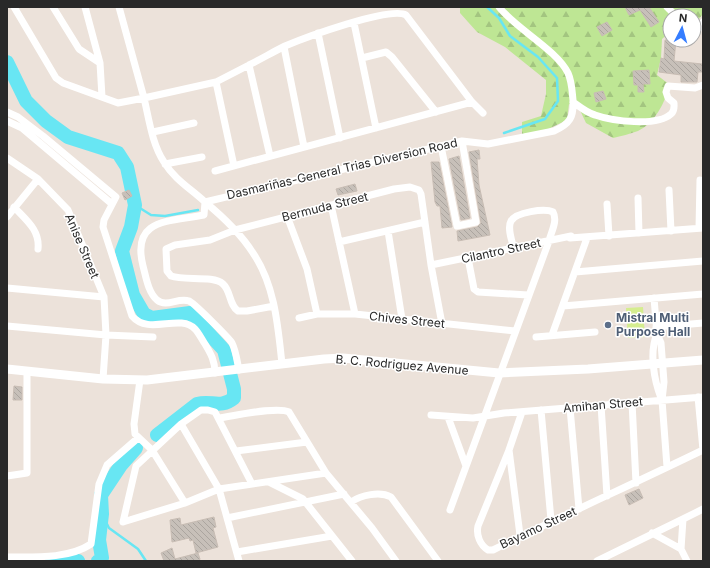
<svg xmlns="http://www.w3.org/2000/svg" width="710" height="568" viewBox="0 0 710 568" font-family="Inter,sans-serif">
<defs>
<pattern id="forest-firs" width="22" height="20" patternUnits="userSpaceOnUse"><rect width="22" height="20" fill="#bee694"/><path d="M5 1l3.5 6h-7zM16 11l3.5 6h-7z" fill="#a3c580"/></pattern>
<pattern id="building-back-hatch" width="6" height="6" patternUnits="userSpaceOnUse"><rect width="6" height="6" fill="#c7c0b9"/><path d="M-1 5l2 2M0 0l6 6M5-1l2 2" fill="none" stroke="#aba59f"/></pattern>
</defs>
<rect width="100%" height="100%" fill="#ece2da"/>
<!-- forest -->
<path fill="url(#forest-firs)" d="M 460,7 L 703,7 L 703,14 L 694,25 L 694,16 L 670,16 L 670,32 L 662,39 L 661,58 L 657,75 L 670,85 C 665,102 655,123 638,131 C 630,134 621,136 613,138 L 586,123 L 579,108 L 569,104 L 567,120 L 544,131 L 522,136 L 522,122 L 541,116 L 546,94 L 546,80 L 505,47 L 477,32 L 460,13 Z"/>
<!-- pitch -->
<path fill="#d5ed8f" d="M 643,307 L 645,337 L 628,338 L 626,308 Z"/>
<g fill="none" stroke-linecap="round" stroke-linejoin="round">
<!-- stream -->
<path stroke="#68e6f3" stroke-width="2.5" d="M 487,7 L 499,18 L 510,36 L 538,57 L 557,78 L 558,101 L 545,119 L 504,133
M 135,205 L 151,215 L 165,216 L 198,210
M 102,514 L 109,528 L 138,549 L 146,561"/>
<!-- river -->
<path stroke="#68e6f3" stroke-width="14" d="M 7,62 L 26,101 L 46,121 L 68,137 L 118,153 L 127,167 L 135,205 L 131,227 L 122,251 L 133,295 L 144,314 L 152,318 L 190,313 L 224,350 L 234,389 L 234,398 C 220,409 212,400 197,404 L 157,435
M 52,561 L 59,559 L 78,561
M 98,561 L 102,558 L 99,540 L 102,514 L 101,495 L 121,465 L 136,448"/>
</g>
<!-- building -->
<path fill="url(#building-back-hatch)" stroke="#c8bdb4" d="M 625,7 L 649,7 L 659,22 L 651,27 L 640,10 L 629,15 Z
M 607,22 L 612,30 L 602,36 L 597,27 Z
M 665,40 L 676,40 L 674,61 L 702,64 L 702,72 L 698,72 L 697,82 L 681,82 L 681,75 L 659,72 L 661,58 L 664,59 Z
M 649,70 L 650,84 L 643,84 L 644,92 L 638,92 L 638,85 L 634,85 L 633,71 Z
M 603,91 L 606,99 L 596,102 L 594,93 Z
M 479,150 L 480,159 L 477,159 L 479,185 L 490,235 L 458,241 L 457,231 L 477,227 L 481,223 L 469,152 Z
M 459,156 L 470,218 L 461,220 L 449,159 Z
M 431,162 L 439,162 L 452,227 L 442,228 L 440,206 L 437,206 L 435,202 Z
M 355,184 L 357,191 L 338,195 L 336,189 Z
M 129,190 L 132,196 L 125,200 L 122,193 Z
M 14,386 L 22,387 L 22,400 L 13,400 Z
M 639,489 L 643,498 L 629,505 L 625,495 Z
M 214,517 L 216,527 L 213,528 L 218,547 L 196,553 L 193,540 L 190,541 L 189,538 L 172,542 L 170,520 L 180,518 L 181,525 Z
M 172,548 L 175,559 L 198,553 L 200,559 L 199,561 L 164,561 L 161,553 Z"/>
<g fill="none" stroke-linecap="round" stroke-linejoin="round">
<!-- minor -->
<path stroke="#fff" stroke-width="7" d="M 14,7 L 56,78 L 63,83 L 118,103 L 144,98 L 119,7
M 53,7 L 79,49 L 100,63 L 102,97
M 85,7 L 100,63
M 667,7 L 676,16
M 354,23 L 376,128
M 694,28 L 699,29 L 703,22
M 318,33 L 340,138
M 284,47 L 304,147
M 362,58 L 386,52 L 392,57 L 436,112
M 216,82 L 144,98 C 149,119 152,144 164,162 C 174,179 191,189 205,202 C 222,216 241,234 253,253 C 275,285 278,327 282,364
M 573,102 C 580,107 587,113 595,115 C 612,121 657,127 671,114 C 675,111 674,107 674,103 L 668,98 L 666,92 L 668,86 L 695,88 L 703,85
M 7,112 L 18,117 L 43,136 L 116,197 L 104,220 L 103,227 L 132,316 C 149,336 179,313 195,329 C 199,333 202,340 205,344 C 211,354 215,361 215,373
M 7,121 L 22,128 L 112,204
M 153,132 L 194,123
M 441,146 L 457,226 L 476,222 L 462,141
M 270,156 L 249,65 C 261,59 273,52 285,46 C 304,38 390,6 406,15 L 472,102 L 483,113
M 7,158 L 38,179 L 68,210 L 104,297 L 106,335 L 103,379
M 165,164 L 202,157
M 234,166 L 216,82 L 249,65
M 215,171 L 472,102
M 669,190 L 671,231
M 638,198 L 639,233
M 607,204 L 609,236
M 331,205 L 355,314
M 14,207 C 26,220 40,230 38,249
M 287,216 L 307,269 L 317,314
M 7,217 L 38,179
M 699,228 L 700,180
M 388,231 L 402,319
M 570,238 L 703,228
M 339,242 L 425,222
M 468,258 L 474,289 L 478,292 L 528,295
M 431,265 L 571,236
M 575,272 L 703,261
M 7,288 L 104,297
M 654,298 L 657,334 L 661,343 L 664,382 L 662,400 L 667,467
M 274,306 L 247,311 L 238,311 C 229,305 231,291 223,284 C 213,275 184,281 171,276 L 167,271 L 166,249 L 175,245 L 210,240 L 235,230 L 394,189 L 410,187 L 419,190 L 421,194 L 431,265 L 442,324
M 563,306 L 703,294
M 299,318 L 317,314 L 355,314 L 515,331
M 7,326 L 106,335 L 153,337
M 656,327 L 703,323
M 657,334 C 649,352 654,380 661,398
M 552,335 L 587,238
M 536,337 L 595,332
M 239,370 C 237,361 236,351 232,343 C 229,338 193,302 189,301 C 178,297 167,308 157,300 C 148,292 146,277 143,266 C 131,218 169,222 204,215 L 205,202 L 462,141 L 488,144 L 554,131 C 570,124 574,117 573,100 C 572,91 572,82 568,73 C 557,50 515,28 499,7
M 140,380 L 134,424 L 135,434 L 152,450 L 185,503
M 698,397 L 703,450
M 632,402 L 636,483
M 601,405 L 607,496
M 570,408 L 579,509
M 541,410 L 551,520
M 522,412 L 509,450 L 478,526 C 476,535 480,545 488,550 L 493,550 C 562,516 633,484 703,450
M 431,415 L 473,418 L 504,413 L 703,397
M 448,417 L 466,466
M 219,418 C 234,416 277,406 289,412 L 326,473 L 372,528 L 396,561
M 509,450 L 520,535
M 236,451 L 307,442
M 7,476 L 27,473 L 27,371
M 269,482 L 303,499 L 352,561
M 351,502 C 361,495 380,491 391,497 L 438,561
M 450,510 L 549,241 C 551,232 558,221 553,212 C 545,208 516,212 511,221 C 507,228 512,241 514,249
M 227,518 L 344,494
M 123,522 L 136,466 L 181,424 L 201,410 L 208,410 L 215,412 L 252,484
M 123,522 L 185,503 L 219,489 L 181,424
M 652,533 L 681,549 L 687,561
M 681,549 L 683,519 L 703,509
M 237,552 L 332,536
M 7,557 C 34,557 69,559 91,544 L 99,484 L 107,465 L 138,438
M 239,561 L 219,489 L 326,473
M 597,561 L 683,519"/>
<!-- tertiary -->
<path stroke="#fff" stroke-width="9" d="M 7,369 L 103,379 L 147,380 L 324,359 L 343,358 L 499,373 L 588,369 L 703,360"/>
</g>
<!-- markers -->
<circle fill="#5c6f8a" stroke="#fff" stroke-width="1.5" cx="608" cy="325" r="4"/>
<g text-anchor="middle" stroke-width="3" stroke-linejoin="round" paint-order="stroke">
<!-- street labels -->
<g font-size="12" fill="#292929" stroke="#fff">
<text transform="translate(342 169) rotate(-13)" y="4">Dasmariñas-General Trias Diversion Road</text>
<text transform="translate(325 207) rotate(-14)" y="4">Bermuda Street</text>
<text transform="translate(82 246) rotate(67)" y="4">Anise Street</text>
<text transform="translate(501 251) rotate(-12)" y="4">Cilantro Street</text>
<text transform="translate(407 320) rotate(6)" y="4">Chives Street</text>
<text transform="translate(402 365) rotate(5)" y="4">B. C. Rodriguez Avenue</text>
<text transform="translate(603 405) rotate(-5)" y="4">Amihan Street</text>
<text transform="translate(538 528) rotate(-25)" y="4">Bayamo Street</text>
</g>
<!-- service labels -->
<g font-size="12" font-weight="bold" fill="#4e5e75" stroke="#fff" text-anchor="start">
<text x="616" y="322">Mistral Multi<tspan x="616" dy="14">Purpose Hall</tspan></text>
</g>
</g>
<!-- border -->
<rect width="710" height="568" fill="none" stroke="#292929" stroke-width="16"/>
<!-- north arrow -->
<g transform="translate(682 28) rotate(6)"><circle r="19" fill="#ffffff" stroke="#a9a9a9"/>
<path d="M0-3L7 15L0 10L-7 15Z" fill="#357dff"/>
<text y="-6" font-size="11" font-weight="bold" text-anchor="middle" fill="#292929">N</text>
</g>
</svg>
